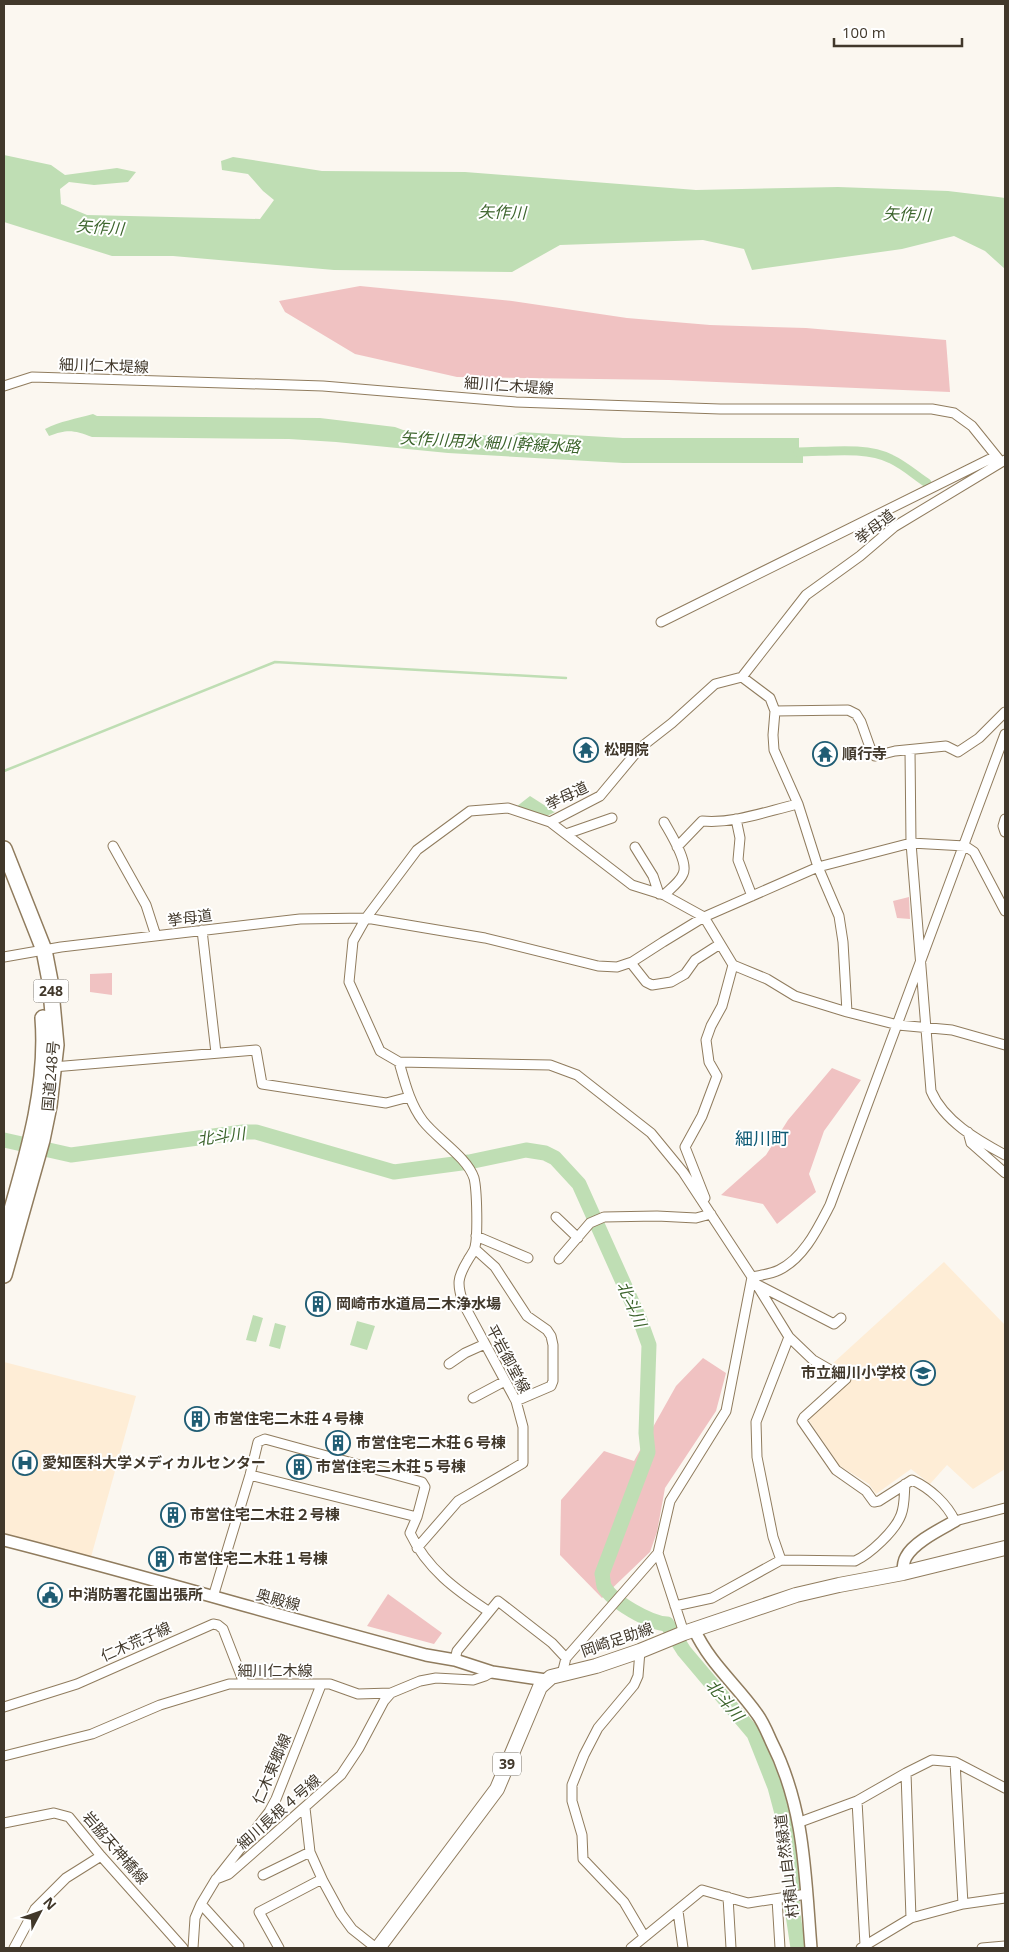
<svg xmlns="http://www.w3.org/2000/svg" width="1009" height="1952" viewBox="0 0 1009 1952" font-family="'Open Sans','Noto Sans JP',sans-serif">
<rect width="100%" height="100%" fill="#fbf7f0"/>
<!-- built -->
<path fill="#feedd6" d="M 944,1262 L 1005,1325 L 1005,1469 L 973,1489 L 947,1465 L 930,1484 L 911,1469 L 876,1494 L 869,1484 L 840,1466 L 808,1419 L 852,1380 L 831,1365 Z
M 4,1362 L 136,1396 L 91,1557 L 4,1533 Z"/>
<!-- green -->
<path fill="#f0c2c2" d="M 360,286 L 512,301 L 627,318 L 710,325 L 806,328 L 946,340 L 950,392 L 669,380 L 457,377 L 355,354 L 285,312 L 279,301 Z
M 909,897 L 910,919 L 897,918 L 893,901 Z
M 112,973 L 112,995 L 90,992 L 90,974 Z
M 832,1068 L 861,1080 L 824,1131 L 809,1174 L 816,1192 L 777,1224 L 763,1204 L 721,1195 L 766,1155 L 788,1120 Z
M 703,1358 L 726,1373 L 716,1411 L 665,1488 L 657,1532 L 650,1552 L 602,1598 L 560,1555 L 561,1500 L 604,1451 L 634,1461 L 676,1386 Z
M 388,1594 L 442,1633 L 434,1644 L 367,1626 Z"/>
<!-- water -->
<path fill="#bfdeb4" d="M 4,155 L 51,165 L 65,175 L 117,168 L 136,172 L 128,182 L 94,185 L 69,182 L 60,189 L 61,204 L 87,215 L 260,219 L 274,200 L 263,191 L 248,174 L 222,170 L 221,161 L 233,157 L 322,171 L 465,172 L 696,190 L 838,187 L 948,191 L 998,197 L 1005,198 L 1005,269 L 985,251 L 954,236 L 902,249 L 752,270 L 744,249 L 703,240 L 560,245 L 512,272 L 334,270 L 173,256 L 112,256 L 4,222 Z
M 93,414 L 97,416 L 320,418 L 395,427 L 403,430 L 510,437 L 520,432 L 623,438 L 799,438 L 799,448 L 808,448 L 808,456 L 803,456 L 803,463 L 623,463 L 448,453 L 336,442 L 289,439 L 92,437 C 74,430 67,429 49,436 L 45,429 C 60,421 76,419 93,414 Z
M 530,796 L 555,812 L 545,817 L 516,807 Z
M 253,1315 L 263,1318 L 256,1342 L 246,1340 Z
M 357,1321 L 375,1326 L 367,1350 L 350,1345 Z
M 275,1323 L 286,1326 L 280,1349 L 269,1346 Z"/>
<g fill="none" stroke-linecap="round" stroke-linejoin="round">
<!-- stream -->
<path stroke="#bfdeb4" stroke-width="2.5" d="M 4,771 L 275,662 L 566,678"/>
<!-- canal -->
<path stroke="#bfdeb4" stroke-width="9" d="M 798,452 C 826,452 866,446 891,459 C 904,465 915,475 927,483"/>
<!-- river -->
<path stroke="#bfdeb4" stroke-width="15" d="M 4,1140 L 71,1155 L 243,1132 L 256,1132 L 394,1172 L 469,1162 L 526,1150 L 545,1153 L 555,1158 L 579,1184 L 640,1320 L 649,1345 L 646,1433 L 648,1452 L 602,1574 C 603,1577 603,1583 604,1586 C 612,1602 650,1623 667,1624 L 684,1651 L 754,1734 L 775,1787 L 783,1817 L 788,1844 L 793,1891 L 792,1908 L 798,1948"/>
<defs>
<path id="minor" d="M 4,386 L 32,377 L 323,386 L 516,402 L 720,409 L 932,409 L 954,413 L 972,426 L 1001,462
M 661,622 L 996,456
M 742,677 L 770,698 L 775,711 L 773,735 L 774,750 L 798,804 L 818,867 L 839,916 L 843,942 L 847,1012
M 775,711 L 848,710 L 856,714 L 861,722 L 872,753 L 875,756 L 895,751 L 946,746 L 958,752 L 979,738 L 1005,712
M 1005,734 L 830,1205 C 818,1228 804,1258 779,1270 C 771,1274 761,1275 752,1277 L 789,1337 L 813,1360 L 846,1379 L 804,1417 L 802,1421 L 836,1470 L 866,1491 L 874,1502 L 879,1501 L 912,1480 C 930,1488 947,1504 955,1521 L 1005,1508
M 910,750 L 911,843 L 931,1091 C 944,1121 977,1140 1005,1155
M 736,819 L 740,838 L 738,860 L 752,896
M 1005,819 L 1003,826 L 1005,832
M 550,822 L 600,796 L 640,748 L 672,723 L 715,684 L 742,677 L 806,595 L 860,556 L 894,527 L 1005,460
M 566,834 L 612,818
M 113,846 L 146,905 L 156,936
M 635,847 L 653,876 L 659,894
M 677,847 L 702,821 C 734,824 767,811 798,804
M 664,895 C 670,889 680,882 683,874 C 689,862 670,833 664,822
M 202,930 L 216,1053
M 4,957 L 61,947 L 300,919 L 366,918 L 485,938 L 598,966 L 617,967 L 632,962 L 663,942 L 704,917 L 818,867 L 911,843 L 965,846 L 974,852 L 1005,911
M 631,963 L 646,982 L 652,985 L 671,982 L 685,974 L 695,960 L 720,944
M 399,1062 C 405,1083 410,1104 423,1121 C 437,1139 467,1157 474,1178 C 477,1190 478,1235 475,1247 C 474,1252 470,1256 468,1260 C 457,1278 457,1284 463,1303 L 516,1401 L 523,1427 L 523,1463 L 458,1501 L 417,1548
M 53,1067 L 256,1050 L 262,1084 L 386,1103 L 409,1097
M 968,1132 L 971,1143 L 1005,1173
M 705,1198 L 685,1147 L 702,1116 L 717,1076 L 709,1062 L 706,1040 L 711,1026 L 722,1006 L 733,965
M 556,1217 L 578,1238
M 476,1236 L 528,1258
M 475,1249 L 495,1267 L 527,1316 L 547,1330 L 551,1336 L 553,1345 L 553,1381 L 551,1386 L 516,1401
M 559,1259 L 590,1223 L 604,1217 L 657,1216 L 696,1218 L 711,1214
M 758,1285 L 834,1324 L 841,1318
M 449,1364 L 465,1353 L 485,1344
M 473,1398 L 505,1381
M 250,1475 L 417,1517
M 658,1553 L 684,1633
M 781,1560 L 773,1537 L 757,1457 L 756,1422 L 789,1337
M 213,1597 L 250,1475 L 258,1442 L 265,1439 L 422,1482 L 425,1487 L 417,1517 L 410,1533 C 427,1569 456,1590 488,1611
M 675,1606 L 712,1598 L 781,1560 L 855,1561 C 870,1554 895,1531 901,1515 C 905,1505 904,1494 905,1484
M 640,1651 L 638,1676 L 634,1685 L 598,1728 L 584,1755 L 572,1785 L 572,1801 L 582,1835 L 583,1859 L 624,1902 L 644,1936
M 455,1660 L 457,1651 L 498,1601 L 552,1643 L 566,1658
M 562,1674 L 566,1658 L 658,1553 L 670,1501 L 726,1411 L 752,1277 L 683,1172 L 651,1133 L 577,1075 L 550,1065 L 399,1062 L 380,1051 L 349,982 L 353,941 L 366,918 L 417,850 L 470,811 L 508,808 L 550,822 L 632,885 L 664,895 L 704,917 L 733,965 L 767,979 L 795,996 L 847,1012 L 898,1025 L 952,1030 L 1005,1045
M 4,1707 L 77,1684 L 213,1624 L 218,1625 L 223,1629 L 244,1683
M 4,1756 L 92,1734 L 160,1705 L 229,1684 L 330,1684 L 358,1694 L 391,1693 L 420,1681 L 436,1678 L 473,1680 L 485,1676 L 492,1672
M 955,1762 L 963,1904
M 906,1773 L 911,1918
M 857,1801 L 865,1945
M 305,1808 L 310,1852 L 323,1881 L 341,1914 L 352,1929 L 376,1948
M 800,1822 L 857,1801 L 906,1773 L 932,1760 L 955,1762 L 1005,1788
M 4,1823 L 54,1813 L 69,1817 L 101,1856 L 183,1948
M 263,1875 L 310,1852
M 218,1877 L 269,1812 L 276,1799 L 321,1685
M 728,1897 L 731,1948
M 777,1899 L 780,1948
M 201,1904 L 239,1946
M 678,1911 L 683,1948
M 14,1948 L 35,1909 L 66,1878 L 101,1856
M 193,1948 L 195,1918 L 201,1904 L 216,1879 L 229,1874 L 341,1775 L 359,1748 L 384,1701 L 391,1693
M 279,1948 L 259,1912 L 322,1879
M 631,1948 L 702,1890 L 748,1903 L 807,1894
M 861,1948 L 911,1918 L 963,1904 L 1005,1898
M 982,1948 L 1005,1946"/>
<path id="tertiary" d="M 4,1540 C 145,1576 285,1618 426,1655 L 455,1660 L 492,1672 L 546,1680
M 903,1573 C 903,1567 903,1562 906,1557 C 914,1542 941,1529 955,1521
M 694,1629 C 710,1664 736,1684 757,1714 C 763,1722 767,1732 771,1741 C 805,1808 805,1875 811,1948"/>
<path id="primary" d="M 378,1948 L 497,1789 L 540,1687 L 551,1677 L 596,1666 L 640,1651 L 684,1633 L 796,1595 L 839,1585 L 903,1573 L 1005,1548"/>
<path id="trunk" d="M 4,849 L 44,950 L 50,981 L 56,1045 L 49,1106 L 42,1140 L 4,1275
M 4,1237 C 24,1166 49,1093 43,1018"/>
</defs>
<!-- minor casing -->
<use href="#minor" stroke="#907c5e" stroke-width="11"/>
<!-- tertiary casing -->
<use href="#tertiary" stroke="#907c5e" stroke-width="14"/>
<!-- primary casing -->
<use href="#primary" stroke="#907c5e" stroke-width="16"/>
<!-- trunk casing -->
<use href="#trunk" stroke="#907c5e" stroke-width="18"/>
<!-- minor -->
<use href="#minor" stroke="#fff" stroke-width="9"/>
<!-- tertiary -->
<use href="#tertiary" stroke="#fff" stroke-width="11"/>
<!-- primary -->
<use href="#primary" stroke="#fff" stroke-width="14"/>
<!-- trunk -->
<use href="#trunk" stroke="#fff" stroke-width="15"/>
</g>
<!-- icons -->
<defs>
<symbol id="temple-ring" viewBox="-11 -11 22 22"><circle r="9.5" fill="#fff" stroke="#205d74" stroke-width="1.5"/><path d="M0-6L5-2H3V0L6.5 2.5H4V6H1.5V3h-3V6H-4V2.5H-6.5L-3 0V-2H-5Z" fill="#205d74"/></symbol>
<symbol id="building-ring" viewBox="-11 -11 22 22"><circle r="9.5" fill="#fff" stroke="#205d74" stroke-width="1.5"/><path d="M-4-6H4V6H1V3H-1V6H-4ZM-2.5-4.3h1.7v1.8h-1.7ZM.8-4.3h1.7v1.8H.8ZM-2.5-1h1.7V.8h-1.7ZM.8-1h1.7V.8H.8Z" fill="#205d74"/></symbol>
<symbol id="school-ring" viewBox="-11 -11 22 22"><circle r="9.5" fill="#fff" stroke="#205d74" stroke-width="1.5"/><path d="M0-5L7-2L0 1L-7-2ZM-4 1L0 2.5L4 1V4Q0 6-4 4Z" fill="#205d74"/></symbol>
<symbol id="hospital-ring" viewBox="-11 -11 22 22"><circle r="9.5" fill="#fff" stroke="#205d74" stroke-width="1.5"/><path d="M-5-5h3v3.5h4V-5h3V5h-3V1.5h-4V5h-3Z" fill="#205d74"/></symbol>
<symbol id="civic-ring" viewBox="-11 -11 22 22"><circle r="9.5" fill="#fff" stroke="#205d74" stroke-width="1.5"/><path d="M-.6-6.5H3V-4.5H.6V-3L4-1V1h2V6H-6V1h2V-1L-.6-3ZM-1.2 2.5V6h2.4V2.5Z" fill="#205d74"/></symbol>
</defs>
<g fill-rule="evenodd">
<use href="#temple-ring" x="572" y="736" width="28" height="28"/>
<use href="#temple-ring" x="811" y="740" width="28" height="28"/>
<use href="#building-ring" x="304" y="1290" width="28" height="28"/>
<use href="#school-ring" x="909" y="1359" width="28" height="28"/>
<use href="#building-ring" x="183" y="1405" width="28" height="28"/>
<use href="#building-ring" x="324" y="1429" width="28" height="28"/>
<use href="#hospital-ring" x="11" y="1449" width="28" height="28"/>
<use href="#building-ring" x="285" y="1453" width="28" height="28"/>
<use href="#building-ring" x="159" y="1501" width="28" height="28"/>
<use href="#building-ring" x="147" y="1545" width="28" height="28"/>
<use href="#civic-ring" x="36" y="1581" width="28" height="28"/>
</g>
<g text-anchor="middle" stroke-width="4" stroke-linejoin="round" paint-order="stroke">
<!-- shield labels -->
<g fill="#fff" stroke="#7a746b" stroke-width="1">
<rect x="33.5" y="979.5" width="35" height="23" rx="4"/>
<rect x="493" y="1752.5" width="28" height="23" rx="4"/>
</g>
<g font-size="14" font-weight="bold" fill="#41382b">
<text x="51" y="996">248</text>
<text x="507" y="1769">39</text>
</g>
<!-- street labels -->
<g font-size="15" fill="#41382b" stroke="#fff">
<text transform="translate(104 366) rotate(2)" y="5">細川仁木堤線</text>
<text transform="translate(509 386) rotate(4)" y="5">細川仁木堤線</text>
<text transform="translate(875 527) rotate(-38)" y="5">挙母道</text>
<text transform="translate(567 796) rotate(-26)" y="5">挙母道</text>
<text transform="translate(190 918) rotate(-7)" y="5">挙母道</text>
<text transform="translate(51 1076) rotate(-85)" y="5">国道248号</text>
<text transform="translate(508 1359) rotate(62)" y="5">平岩御堂線</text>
<text transform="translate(278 1600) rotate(15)" y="5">奥殿線</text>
<text transform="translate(617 1640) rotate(-19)" y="5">岡崎足助線</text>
<text transform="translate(136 1642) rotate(-24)" y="5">仁木荒子線</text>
<text x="275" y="1676">細川仁木線</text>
<text transform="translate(272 1769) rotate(-67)" y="5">仁木東郷線</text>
<text transform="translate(279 1812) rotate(-41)" y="5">細川長根４号線</text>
<text transform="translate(115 1848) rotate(49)" y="5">岩脇天神橋線</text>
<text transform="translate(787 1866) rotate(-97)" y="5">村積山自然緑道</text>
</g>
<!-- poi labels -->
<g font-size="15" font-weight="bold" fill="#41382b" stroke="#fff" text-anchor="start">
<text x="604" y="755">松明院</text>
<text x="842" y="759">順行寺</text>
<text x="336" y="1309">岡崎市水道局二木浄水場</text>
<text x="906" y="1378" text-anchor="end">市立細川小学校</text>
<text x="214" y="1424">市営住宅二木荘４号棟</text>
<text x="356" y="1448">市営住宅二木荘６号棟</text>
<text x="42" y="1468">愛知医科大学メディカルセンター</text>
<text x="316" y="1472">市営住宅二木荘５号棟</text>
<text x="190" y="1520">市営住宅二木荘２号棟</text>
<text x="178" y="1564">市営住宅二木荘１号棟</text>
<text x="68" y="1600">中消防署花園出張所</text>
</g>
<!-- water labels -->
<g font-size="16" font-style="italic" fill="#3c642c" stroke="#fff">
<text transform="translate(502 212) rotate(1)" y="6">矢作川</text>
<text transform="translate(907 214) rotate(2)" y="6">矢作川</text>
<text transform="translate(100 227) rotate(4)" y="6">矢作川</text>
<text transform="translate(490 442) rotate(3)" y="6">矢作川用水 細川幹線水路</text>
<text transform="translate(221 1136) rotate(-7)" y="6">北斗川</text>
<text transform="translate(632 1304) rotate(66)" y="6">北斗川</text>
<text transform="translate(725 1700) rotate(50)" y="6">北斗川</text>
</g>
<!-- quarter labels -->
<g font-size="18" fill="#0f5b75" stroke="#fff">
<text x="762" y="1145">細川町</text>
</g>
</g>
<!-- border -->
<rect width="1009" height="1952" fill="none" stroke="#41382b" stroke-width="10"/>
<!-- north arrow -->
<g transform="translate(40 1912) rotate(49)" stroke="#ffffff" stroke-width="4" paint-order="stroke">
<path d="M0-4L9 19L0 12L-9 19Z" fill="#41382b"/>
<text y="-8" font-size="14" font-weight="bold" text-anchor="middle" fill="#41382b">N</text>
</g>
<!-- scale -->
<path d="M834 38v8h128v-8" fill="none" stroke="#41382b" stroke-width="2.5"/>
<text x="842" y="38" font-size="15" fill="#41382b" stroke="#ffffff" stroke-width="4" paint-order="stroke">100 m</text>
</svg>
